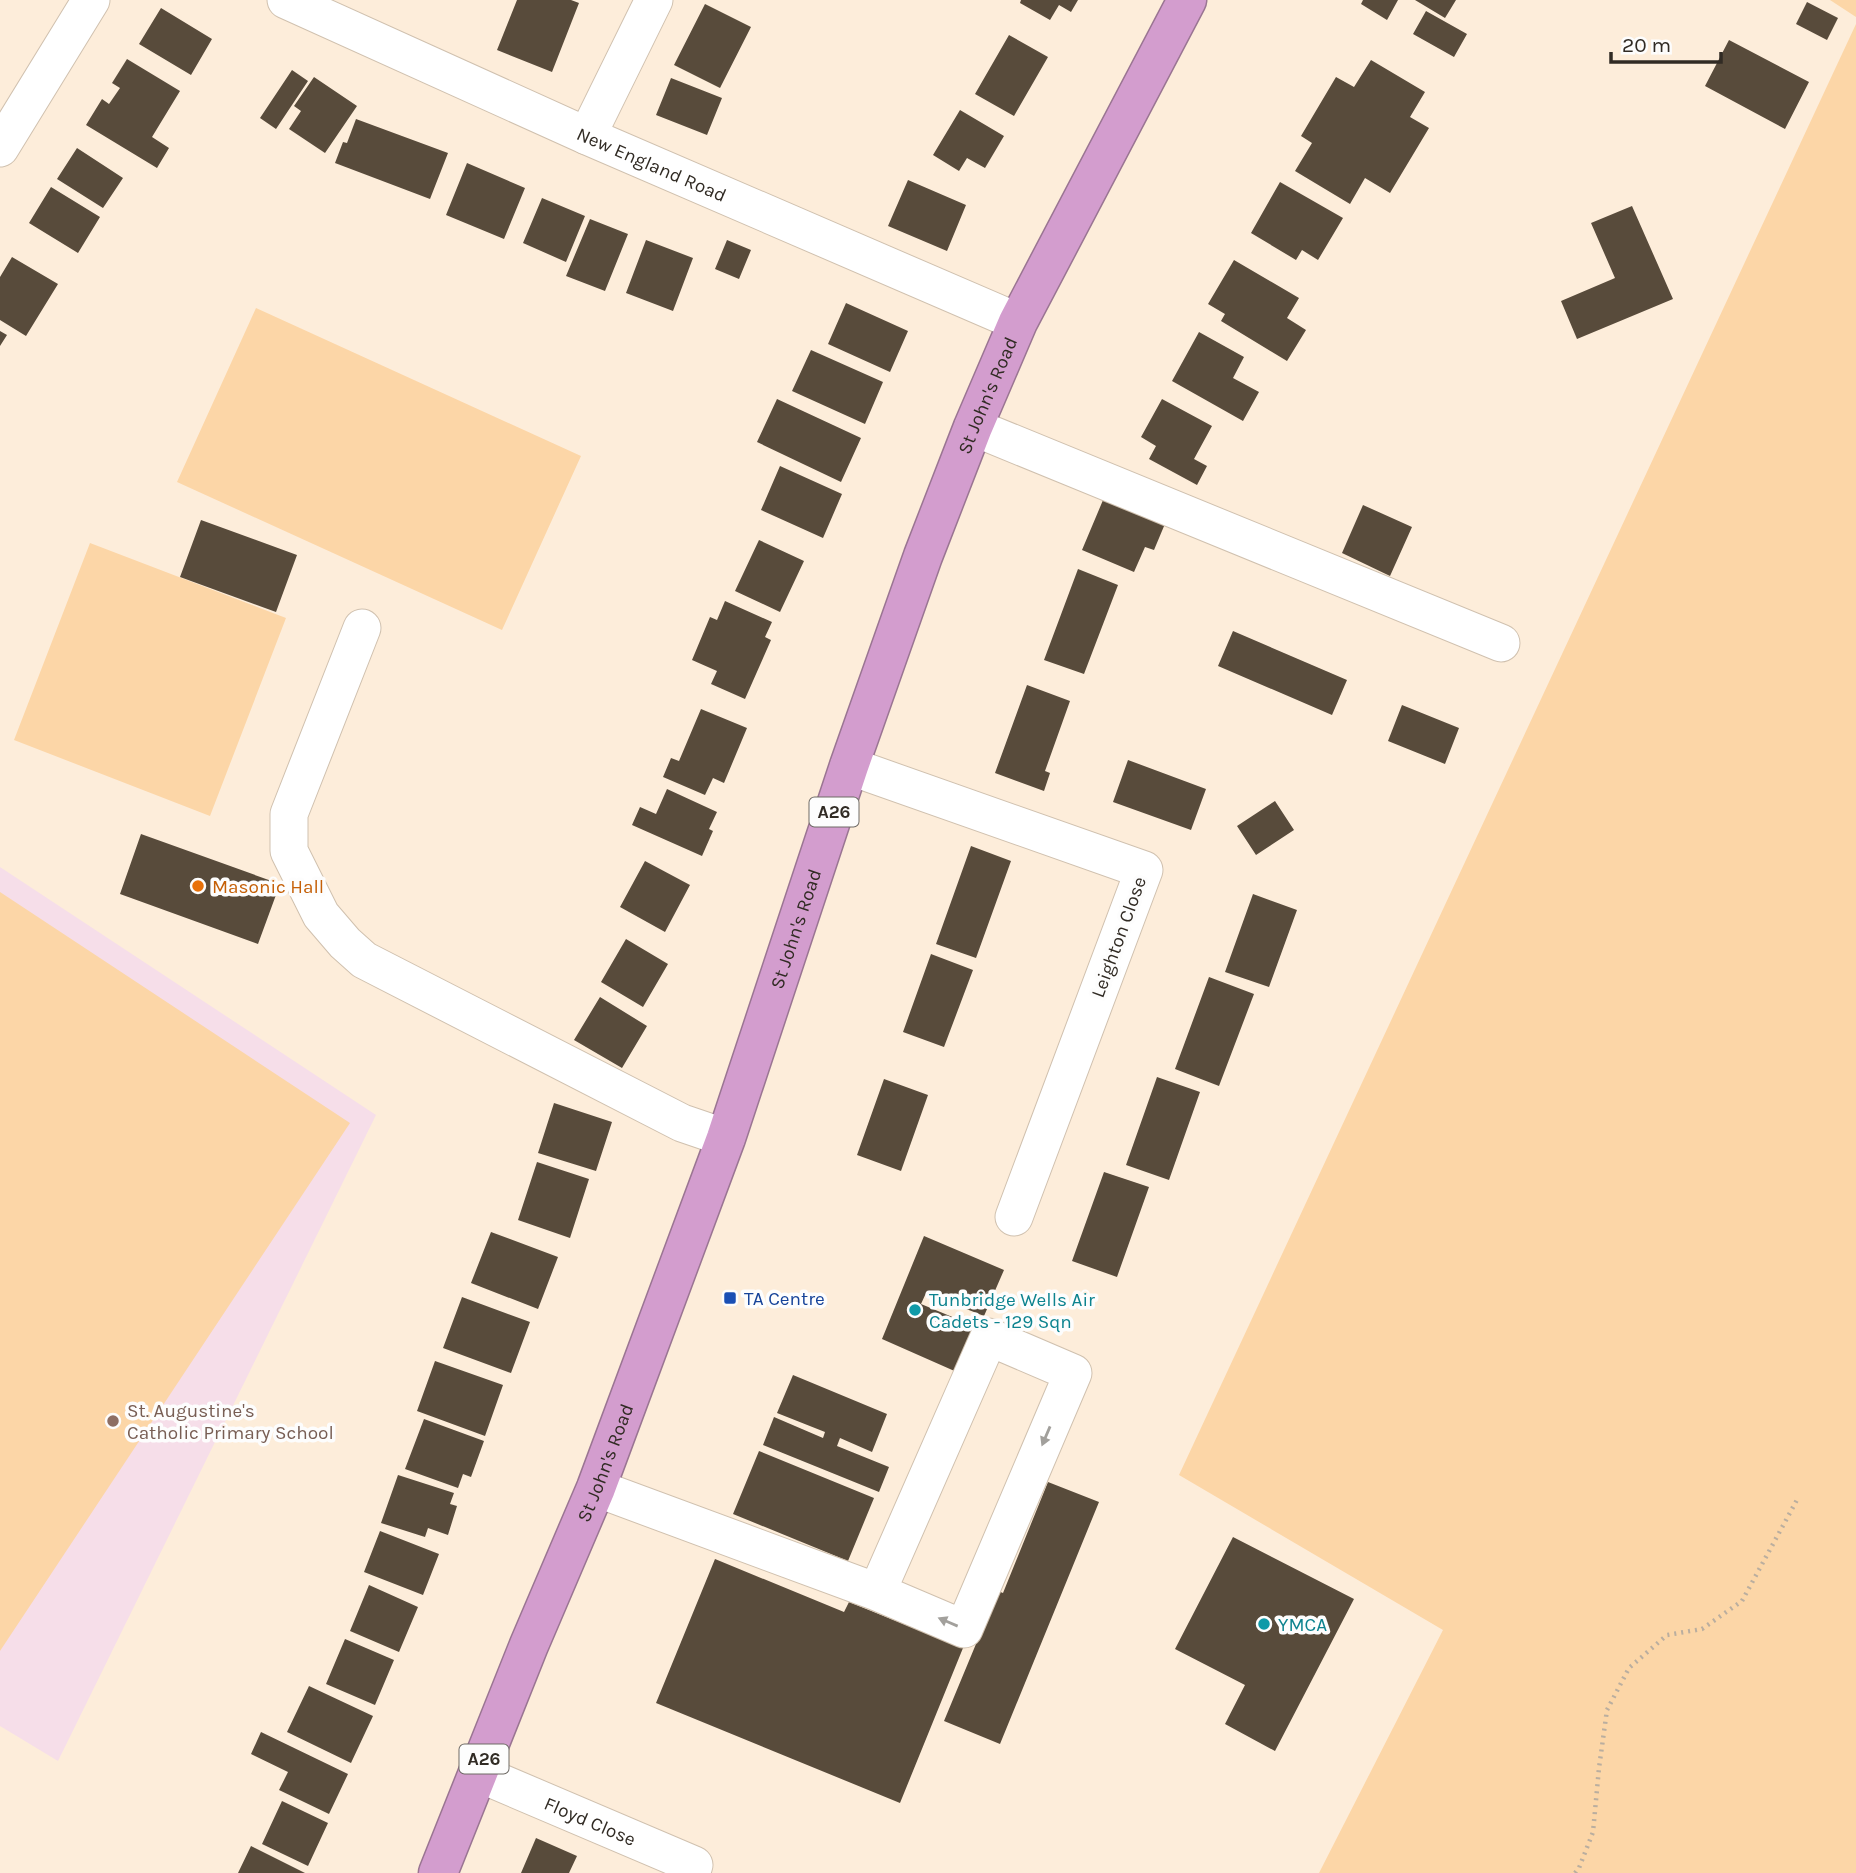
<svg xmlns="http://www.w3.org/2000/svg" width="1856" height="1873" viewBox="0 0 1856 1873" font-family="Karla,sans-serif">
<rect width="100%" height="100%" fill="#fdedda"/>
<!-- education -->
<path fill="#f6dee9" d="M 0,867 L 376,1115 L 58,1761 L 0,1726 Z"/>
<!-- green -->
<path fill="#fcd6a7" d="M 1830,0 L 1856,0 L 1856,17 Z
M 1856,24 L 1856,1873 L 1319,1873 L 1443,1630 L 1179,1475 Z
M 256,308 L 581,456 L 502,630 L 177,482 Z
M 90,543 L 286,618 L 210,816 L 14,740 Z
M 0,892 L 350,1123 L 0,1651 Z"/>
<!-- building -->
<path fill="#584b3b" d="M 517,0 L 571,0 L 579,3 L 552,72 L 497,50 Z
M 1021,0 L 1078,0 L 1071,12 L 1059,5 L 1050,20 L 1020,3 Z
M 1363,0 L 1398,0 L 1387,20 L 1361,4 Z
M 1415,0 L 1456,0 L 1445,18 Z
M 1807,2 L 1838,18 L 1827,40 L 1796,24 Z
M 705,4 L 751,27 L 720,88 L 674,65 Z
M 161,8 L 212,39 L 191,75 L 139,44 Z
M 1426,11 L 1467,34 L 1454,57 L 1413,34 Z
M 1009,35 L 1048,57 L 1014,116 L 975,94 Z
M 1729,40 L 1809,82 L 1785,129 L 1705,86 Z
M 127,59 L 180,91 L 152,137 L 169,148 L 157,168 L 86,125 L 102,99 L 109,104 L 120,88 L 112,83 Z
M 1371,60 L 1425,92 L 1410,117 L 1429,128 L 1390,193 L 1365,178 L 1350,204 L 1295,171 L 1312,143 L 1301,136 L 1336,77 L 1354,87 Z
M 292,70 L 308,81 L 276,129 L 260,118 Z
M 314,77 L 357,106 L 325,153 L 289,129 L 301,111 L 294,106 Z
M 671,78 L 722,98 L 707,135 L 656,115 Z
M 960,110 L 1004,136 L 985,168 L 967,158 L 959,171 L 933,155 Z
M 356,119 L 448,153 L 430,199 L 335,163 L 343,142 L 347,143 Z
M 77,148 L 123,178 L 103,208 L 57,179 Z
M 467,163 L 525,188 L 504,239 L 446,215 Z
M 908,180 L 966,205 L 947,251 L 888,226 Z
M 1280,182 L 1343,218 L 1318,260 L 1302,250 L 1296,260 L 1251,233 Z
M 51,187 L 100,217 L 78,253 L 29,223 Z
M 542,198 L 585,216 L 566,262 L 523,243 Z
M 1632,206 L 1673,299 L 1577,339 L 1561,301 L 1615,278 L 1591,223 Z
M 590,219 L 628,234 L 605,291 L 566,276 Z
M 646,240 L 693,258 L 673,311 L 626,293 Z
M 727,240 L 751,250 L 739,279 L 715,269 Z
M 12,257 L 58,284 L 26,336 L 0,320 L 0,277 Z
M 1234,260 L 1299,298 L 1287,318 L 1306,330 L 1287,361 L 1221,321 L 1225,314 L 1208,304 Z
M 846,303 L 908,331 L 890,372 L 828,344 Z
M 0,331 L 7,335 L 0,346 Z
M 1199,332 L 1244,357 L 1233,378 L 1259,392 L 1243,421 L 1172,381 Z
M 811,350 L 883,382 L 865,424 L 792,391 Z
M 777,399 L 861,438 L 841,482 L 757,442 Z
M 1162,399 L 1212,426 L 1194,459 L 1207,466 L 1197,485 L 1149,459 L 1156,446 L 1141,437 Z
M 780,466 L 842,494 L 823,538 L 761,510 Z
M 1106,493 L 1167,519 L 1154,550 L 1145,547 L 1134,572 L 1082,550 Z
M 1363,505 L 1412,527 L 1390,576 L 1342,553 Z
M 201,520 L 297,555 L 276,612 L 180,577 Z
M 759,540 L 804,561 L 780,612 L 735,591 Z
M 1078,569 L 1118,585 L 1084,674 L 1044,660 Z
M 725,601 L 772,622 L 765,637 L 771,640 L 745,699 L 711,684 L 717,671 L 692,660 L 710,617 L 717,620 Z
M 1233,631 L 1347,680 L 1332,715 L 1218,666 Z
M 1027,685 L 1070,701 L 1045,771 L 1050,773 L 1044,791 L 995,773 Z
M 1402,705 L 1459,728 L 1445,764 L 1388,741 Z
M 701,709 L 747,728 L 724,783 L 713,778 L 705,795 L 663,777 L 671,758 L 679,761 Z
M 1128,760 L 1206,789 L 1191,830 L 1113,802 Z
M 667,789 L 717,812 L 709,829 L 713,831 L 702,856 L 632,825 L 640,807 L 656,814 Z
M 1275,801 L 1294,830 L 1256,855 L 1237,826 Z
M 141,834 L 280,884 L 258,944 L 120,894 Z
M 971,846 L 1011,861 L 976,958 L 936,944 Z
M 645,861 L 690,885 L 665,932 L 620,907 Z
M 1253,894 L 1297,910 L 1269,987 L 1225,972 Z
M 626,939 L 668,964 L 643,1007 L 601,982 Z
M 931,954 L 973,970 L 944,1047 L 903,1032 Z
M 1209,977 L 1254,994 L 1219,1086 L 1175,1069 Z
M 600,997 L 647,1026 L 622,1068 L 574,1040 Z
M 1157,1077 L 1200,1092 L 1169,1180 L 1126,1165 Z
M 884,1079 L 928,1095 L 901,1171 L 857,1155 Z
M 554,1103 L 612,1122 L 596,1171 L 538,1153 Z
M 537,1162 L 589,1179 L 570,1238 L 518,1220 Z
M 1104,1172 L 1149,1187 L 1117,1277 L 1072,1261 Z
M 491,1232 L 558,1257 L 538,1309 L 471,1283 Z
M 924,1236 L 1004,1270 L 984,1316 L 926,1293 L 921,1304 L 979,1328 L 959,1373 L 882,1339 Z
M 462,1297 L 530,1322 L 511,1373 L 443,1348 Z
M 435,1361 L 503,1385 L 485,1436 L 417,1411 Z
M 793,1375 L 887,1414 L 872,1452 L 840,1438 L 837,1446 L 889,1467 L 879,1492 L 763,1445 L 774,1417 L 823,1438 L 825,1432 L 777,1413 Z
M 424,1419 L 484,1441 L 471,1477 L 463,1474 L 458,1488 L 405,1469 Z
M 759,1451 L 874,1498 L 848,1561 L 733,1514 Z
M 398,1475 L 454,1493 L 450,1504 L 457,1506 L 448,1535 L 428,1528 L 425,1537 L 381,1523 Z
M 1048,1482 L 1099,1502 L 1000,1744 L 944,1721 L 998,1591 L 1003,1593 Z
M 380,1531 L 439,1554 L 423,1595 L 364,1572 Z
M 1233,1537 L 1354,1599 L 1275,1751 L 1225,1724 L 1245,1685 L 1175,1649 Z
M 715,1559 L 844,1612 L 849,1602 L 963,1648 L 900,1803 L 656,1703 Z
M 369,1585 L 418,1607 L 399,1652 L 350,1631 Z
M 345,1639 L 394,1660 L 375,1705 L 326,1684 Z
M 309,1686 L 373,1716 L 351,1763 L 287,1732 Z
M 261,1732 L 348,1774 L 329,1814 L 279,1790 L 288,1772 L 251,1754 Z
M 282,1801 L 328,1823 L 308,1866 L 262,1844 Z
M 536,1838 L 577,1856 L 569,1873 L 521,1873 Z
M 251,1846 L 305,1873 L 238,1873 Z"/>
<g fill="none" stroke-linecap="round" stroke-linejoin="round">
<defs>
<g id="minor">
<path id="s1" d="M 286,0 L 587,136 L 1018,322"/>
<path d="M 587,136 L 654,0"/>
<path d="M 0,148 L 91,0"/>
<path d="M 973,427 L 1501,643"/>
<path d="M 362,628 L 289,814 L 289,851 L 321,915 L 345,943 L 364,960 L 682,1123 L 726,1138"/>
<path d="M 849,766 L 1144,870 L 1014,1217"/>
<path d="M 596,1488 L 877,1592 L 989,1337 L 1073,1373 L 964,1629 L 877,1592"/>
<path id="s2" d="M 478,1773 L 694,1865 L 691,1873"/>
</g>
<g id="highway">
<path id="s3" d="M 438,1873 L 529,1645 L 596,1488 L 726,1138 L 849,766 L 923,556 L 973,427 L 1018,322 L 1187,0"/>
</g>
</defs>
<!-- minor casing -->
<use href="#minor" stroke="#d0c1af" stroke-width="39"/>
<!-- highway casing -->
<use href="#highway" stroke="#9a7592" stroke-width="41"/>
<!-- path -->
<path stroke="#baae9f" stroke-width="4.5" stroke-dasharray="2 5" stroke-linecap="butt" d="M 1575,1873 L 1579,1868 L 1593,1832 L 1599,1768 L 1607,1710 L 1629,1668 L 1667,1635 L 1702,1629 L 1742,1601 L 1798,1498"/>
<!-- minor -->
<use href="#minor" stroke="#fff" stroke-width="37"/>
<!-- highway -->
<use href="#highway" stroke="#d39dce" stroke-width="38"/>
</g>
<!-- one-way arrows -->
<defs><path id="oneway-solid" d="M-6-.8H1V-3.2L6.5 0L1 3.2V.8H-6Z" transform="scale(1.75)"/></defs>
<g fill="#a2a09c">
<use href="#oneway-solid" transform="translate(1046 1436) rotate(113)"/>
<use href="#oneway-solid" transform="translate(948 1622) rotate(-157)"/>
</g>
<!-- markers -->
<circle fill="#e8710a" stroke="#fdfdfd" stroke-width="2.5" cx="198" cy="886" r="7"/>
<rect fill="#1a4fb4" stroke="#fdfdfd" stroke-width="2.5" x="723" y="1291" width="14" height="14" rx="3.5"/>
<g fill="#0f9aa8" stroke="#fdfdfd" stroke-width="2.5">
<circle cx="915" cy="1310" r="7"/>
<circle cx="1264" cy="1624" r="7"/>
</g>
<circle fill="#8d6e63" stroke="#fdfdfd" stroke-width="2.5" cx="113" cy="1421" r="7"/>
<g text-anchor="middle" stroke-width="7" stroke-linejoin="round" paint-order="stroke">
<!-- shield labels -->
<g fill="#fdfdfd" stroke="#6e6a65" stroke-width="2">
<rect x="809.5" y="797.5" width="49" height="29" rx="5"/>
<rect x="459.5" y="1744.5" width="49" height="29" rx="5"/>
</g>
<g font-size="18" font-weight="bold" fill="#312b24">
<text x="834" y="818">A26</text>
<text x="484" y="1765">A26</text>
</g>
<!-- street labels -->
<g font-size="19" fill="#312b24" stroke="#fdfdfd">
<text dy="7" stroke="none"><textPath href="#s1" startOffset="401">New England Road</textPath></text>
<text dy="7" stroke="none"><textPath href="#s3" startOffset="1577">St John's Road</textPath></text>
<text dy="7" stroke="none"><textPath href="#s3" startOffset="1010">St John's Road</textPath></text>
<text transform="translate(1118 937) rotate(-70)" y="7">Leighton Close</text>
<text dy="7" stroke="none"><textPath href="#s3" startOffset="443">St John's Road</textPath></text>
<text dy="7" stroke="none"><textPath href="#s2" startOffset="122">Floyd Close</textPath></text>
</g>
<!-- food labels -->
<g font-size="19" fill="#c56008" stroke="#fdfdfd" text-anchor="start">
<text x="212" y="893">Masonic Hall</text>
</g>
<!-- transit labels -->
<g font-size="19" fill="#164399" stroke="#fdfdfd" text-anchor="start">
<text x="744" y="1305">TA Centre</text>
</g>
<!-- culture labels -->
<g font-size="19" fill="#0d838f" stroke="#fdfdfd" text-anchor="start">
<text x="929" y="1306">Tunbridge Wells Air<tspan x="929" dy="22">Cadets - 129 Sqn</tspan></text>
<text x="1278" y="1631">YMCA</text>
</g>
<!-- education labels -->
<g font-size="19" fill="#785e54" stroke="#fdfdfd" text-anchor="start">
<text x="127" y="1417">St. Augustine's<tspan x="127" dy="22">Catholic Primary School</tspan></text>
</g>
</g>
<!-- scale -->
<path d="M1611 52v10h110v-10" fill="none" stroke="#312b24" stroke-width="3.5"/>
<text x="1622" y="52" font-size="21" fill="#312b24" stroke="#fdfdfd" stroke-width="5" paint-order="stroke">20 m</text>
</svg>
